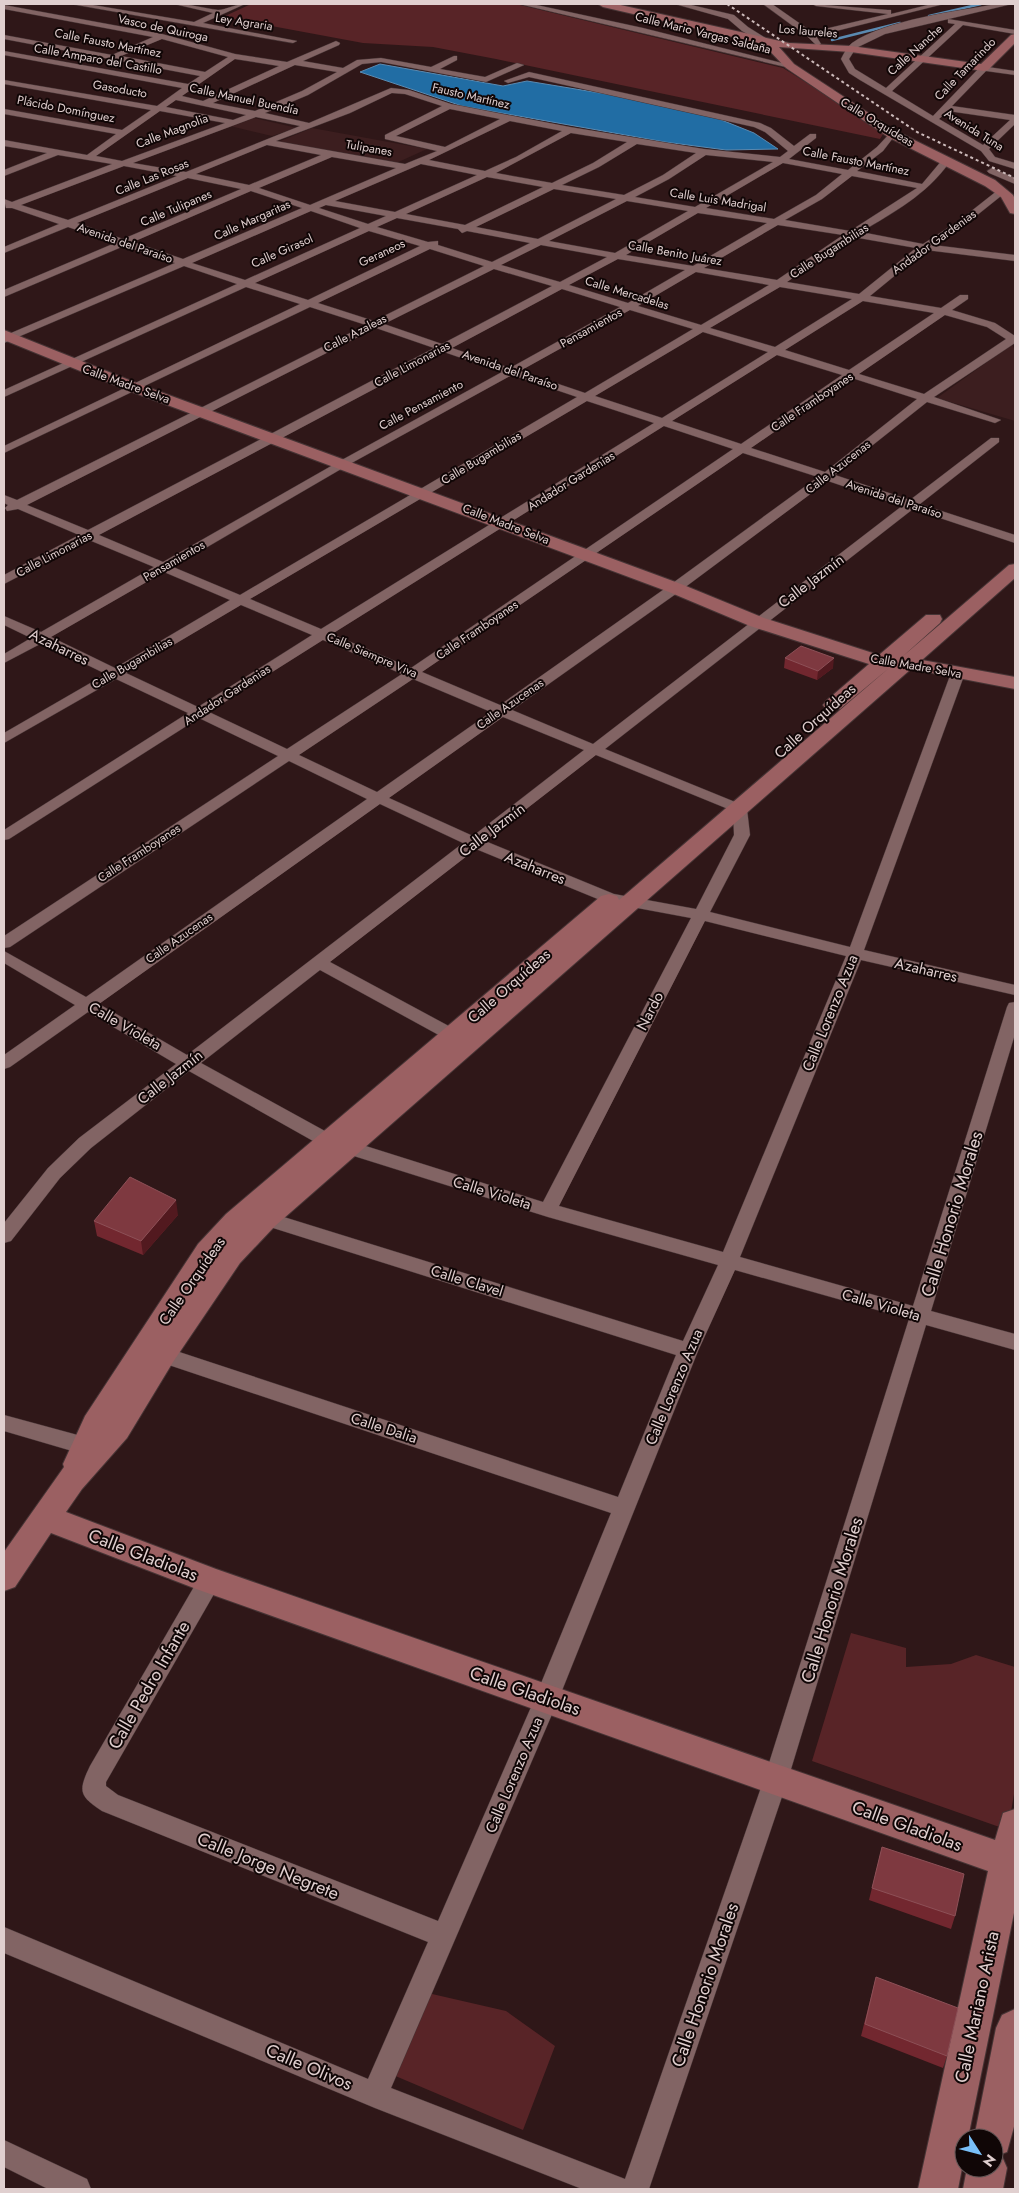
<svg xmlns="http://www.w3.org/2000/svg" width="1019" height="2193" viewBox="0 0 1019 2193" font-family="Jost,sans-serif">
<rect width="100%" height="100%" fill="#2f1718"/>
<!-- built -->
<path fill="#3c1e1f" d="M 250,117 L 297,128 L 272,136 L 230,126 Z
M 312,128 L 427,149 L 394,164 L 278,142 Z
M 1012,344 L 1015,351 L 1015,421 L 937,398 Z"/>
<!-- green -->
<path fill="#582427" d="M 251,4 L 516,4 L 783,68 L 885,131 L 880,139 L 496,59 L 433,47 L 363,43 L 223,17 Z
M 851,1633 L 906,1648 L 906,1667 L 951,1664 L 976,1655 L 1015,1667 L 1015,1788 L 1008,1830 L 812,1761 Z
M 419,1991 L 506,2011 L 555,2046 L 523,2130 L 386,2072 Z"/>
<!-- water -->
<path fill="#216da4" stroke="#5a8ab1" d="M 380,64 L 503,86 L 527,81 L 612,95 L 714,117 L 754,133 L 778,149 L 726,150 L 665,142 L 462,106 L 360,72 Z"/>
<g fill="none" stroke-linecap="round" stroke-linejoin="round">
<!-- stream -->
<path stroke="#5a8ab1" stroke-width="2.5" d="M 929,16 L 981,4
M 832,40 L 900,23"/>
<defs>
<path id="street" d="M 71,4 L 87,4 L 194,22 L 213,13 L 174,4 C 190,4 203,8 218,10 C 226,10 235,4 245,4 L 203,23 L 297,41 L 293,43 Z
M 519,4 L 532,4 L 643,28 L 794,66 L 790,68 Z
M 675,4 L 687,4 L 734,15 L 748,27 L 772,42 L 765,44 L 742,31 L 728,19 Z
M 763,4 L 772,4 L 812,32 L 888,14 L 816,6 L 812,4 L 888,10 L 891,10 L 891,14 L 932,4 L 944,4 L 816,36 L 821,44 L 817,46 L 808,37 Z
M 997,4 L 1012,4 L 885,34 L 856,48 L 849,59 L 855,69 L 886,88 L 955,24 L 948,23 L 948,19 L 1015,30 L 1015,34 L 963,25 L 892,91 L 933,116 L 981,66 L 1015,71 L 1015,75 L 986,71 L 952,106 L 1015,115 L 1015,124 L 989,149 L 995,157 L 1015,163 L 1015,169 L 989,161 L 981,151 L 860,80 L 849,73 L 841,59 C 844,53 847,47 852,43 C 885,20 957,11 997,4 ZM 948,111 L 1010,120 L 983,145 L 939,119 Z
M 4,5 L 162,34 L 235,54 L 287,62 L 336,41 L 340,43 L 339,45 L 303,61 L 343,68 L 357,60 L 381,58 L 431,67 L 454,56 L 457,56 L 457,60 L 440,69 L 485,77 L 517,63 L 524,65 L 486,82 L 381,62 L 362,64 L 308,95 L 265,113 L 309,123 L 391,88 L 409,90 L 451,104 L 570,127 L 704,149 L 780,157 L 788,151 L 765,132 L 754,127 L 529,77 L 508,83 L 504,81 L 529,72 L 760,123 L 771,128 L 794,146 L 810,134 L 816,134 L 816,138 L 789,159 L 848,170 L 877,147 L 892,131 L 896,134 L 883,151 L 857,171 L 922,184 L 943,159 L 949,159 L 949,163 C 926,195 894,212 861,232 L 923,244 L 960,220 L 998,190 L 1006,192 L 966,224 L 933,245 L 1015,255 L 1015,261 L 926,250 L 870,296 L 941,308 L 960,295 L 968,295 L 968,299 L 952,310 L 995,323 L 1015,336 L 1015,343 L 934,397 L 1001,420 L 995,423 L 927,402 L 835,475 L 910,500 L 991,438 L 999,438 L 999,442 L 920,504 L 1015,535 L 1015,543 L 913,509 L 605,749 L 745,806 L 747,809 L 750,835 L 710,912 L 850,947 L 951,673 L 953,670 L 963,670 L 965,673 L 864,950 L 1015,985 L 1015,995 L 861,960 L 740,1257 L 913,1306 L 1007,1007 L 1009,1003 L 1015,1002 L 1015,1034 L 931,1311 L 1015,1334 L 1015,1350 L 926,1325 L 788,1779 L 649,2189 L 582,2189 L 375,2108 L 4,1953 L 4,1927 L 368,2079 L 428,1942 L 102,1811 C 79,1796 78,1791 90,1766 L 202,1573 L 210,1570 L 218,1573 L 221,1580 L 218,1587 L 106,1782 L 106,1786 L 118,1795 L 438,1921 L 535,1698 L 611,1513 L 145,1357 L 142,1351 L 145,1345 L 152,1343 L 618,1497 L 676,1355 L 251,1221 L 249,1216 L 251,1211 L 258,1209 L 683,1341 L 718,1265 L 548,1217 L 322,1146 L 189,1071 L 91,1148 L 60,1178 L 11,1241 L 4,1243 L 4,1223 L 48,1168 L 79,1138 L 176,1064 L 88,1012 L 10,1067 L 4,1069 L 4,1055 L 75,1005 L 4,963 L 4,951 L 86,997 L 367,799 L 289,761 L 10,947 L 4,948 L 4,936 L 278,756 L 199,718 L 9,839 L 4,840 L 4,830 L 188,713 L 116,679 L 4,743 L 4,733 L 106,674 L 42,643 L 4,663 L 4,654 L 31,638 L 4,625 L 4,616 L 41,632 L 154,567 L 89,540 L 4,584 L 4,575 L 79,535 L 18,509 L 7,511 L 5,508 L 8,505 L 4,503 L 4,495 L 17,500 L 366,325 L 310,307 L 4,453 L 4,446 L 300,304 L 246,287 L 4,397 L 4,390 L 237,284 L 184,266 L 4,343 L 4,336 L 175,263 L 124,246 L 4,297 L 4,290 L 115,243 L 68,227 L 4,253 L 4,247 L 59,224 L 12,208 L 6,208 L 4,199 L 12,202 L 112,164 L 58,155 L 4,176 L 4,170 L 47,153 L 4,146 L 4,140 L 87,155 L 116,134 L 4,114 L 4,109 L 122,130 L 151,110 L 4,84 L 4,80 L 157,106 L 182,88 L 4,55 L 4,51 L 188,84 L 200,76 L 4,39 L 4,35 L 112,55 L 153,37 L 4,9 ZM 162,39 L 228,57 L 205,72 L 121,56 ZM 235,59 L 279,66 L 203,101 L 182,96 ZM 295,65 L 337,72 L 302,91 L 255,111 L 213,103 ZM 392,93 L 405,94 L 442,106 L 385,135 L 385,139 L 437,151 L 405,164 L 276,141 L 350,113 ZM 176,100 L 246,115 L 233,120 L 166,107 ZM 450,109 L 500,119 L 445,147 L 396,136 ZM 160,111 L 225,123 L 122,161 L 96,156 ZM 256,117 L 300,126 L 186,172 L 133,163 ZM 510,121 L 562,131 L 516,157 L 485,171 L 429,160 ZM 571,133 L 627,142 L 593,163 L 552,183 L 496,173 ZM 637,144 L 696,153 L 663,175 L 624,195 L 562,185 L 599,167 ZM 267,145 L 321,155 L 249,185 L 196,174 ZM 706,155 L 773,162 L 695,207 L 635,197 L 669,179 ZM 332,157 L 396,168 L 310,205 L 259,188 ZM 783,163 L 842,174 L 816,195 L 774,219 L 706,208 ZM 421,164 L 477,175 L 395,212 L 335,201 ZM 124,166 L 177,176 L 68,220 L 21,205 ZM 852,176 L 917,188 L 850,231 L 785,220 L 822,199 ZM 487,177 L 543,187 L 465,225 L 406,214 ZM 188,178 L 241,189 L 123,239 L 77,223 ZM 554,189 L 616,199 L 538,239 L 476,227 ZM 251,191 L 302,208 L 183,259 L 133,242 ZM 627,201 L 688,211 L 615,253 L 549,241 ZM 326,205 L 386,216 L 368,224 L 319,208 ZM 311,211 L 360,228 L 245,280 L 192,263 ZM 698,213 L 767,223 L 693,266 L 626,255 ZM 397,218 L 458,229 L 462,233 L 467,231 L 530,243 L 492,262 L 438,245 L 438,241 L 428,242 L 377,227 ZM 778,225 L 843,235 L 777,280 L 704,268 ZM 369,231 L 420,246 L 308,300 L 255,283 ZM 853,237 L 916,248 L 859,294 L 787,282 ZM 541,245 L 607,257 L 560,282 L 501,265 ZM 430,249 L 484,266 L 374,321 L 318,303 ZM 618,259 L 685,270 L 628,303 L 569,285 ZM 494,269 L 552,286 L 442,344 L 384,324 ZM 696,272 L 769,285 L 701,325 L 638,306 ZM 780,287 L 852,299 L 775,347 L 710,328 ZM 562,289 L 620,307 L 510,368 L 452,348 ZM 863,301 L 934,313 L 849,370 L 785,350 ZM 630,310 L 693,329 L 585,393 L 520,371 ZM 945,315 L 987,327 L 1006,339 L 924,394 L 859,374 ZM 376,328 L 434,348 L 88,530 L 27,505 ZM 703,332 L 768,352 L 662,418 L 595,396 ZM 444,352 L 502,372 L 340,461 L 163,562 L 99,535 ZM 777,355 L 842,375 L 741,444 L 672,421 ZM 512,375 L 577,397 L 240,595 L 173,567 L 348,465 ZM 852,378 L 917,399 L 825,472 L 751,448 ZM 587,401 L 654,423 L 321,629 L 250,599 ZM 664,426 L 733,449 L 411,668 L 332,634 ZM 743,453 L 818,477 L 670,585 L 500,705 L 422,672 ZM 828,481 L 902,506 L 593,744 L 512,710 L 680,591 ZM 164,572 L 230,600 L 115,668 L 51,637 ZM 241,605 L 312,635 L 198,707 L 126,673 ZM 323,640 L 402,674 L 287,749 L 209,712 ZM 413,679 L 491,712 L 377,792 L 299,755 ZM 503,717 L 584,750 L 473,836 L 389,798 ZM 596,755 L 733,811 L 734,835 L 696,909 L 614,894 L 485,841 ZM 380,804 L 463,843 L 187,1055 L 99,1004 ZM 476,849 L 605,902 L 691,918 L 543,1202 L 334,1136 L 201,1063 L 320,970 L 446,1039 L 458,1039 L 460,1035 L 458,1031 L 330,962 ZM 705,921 L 846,956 L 723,1252 L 559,1206 ZM 735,1270 L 909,1319 L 764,1779 L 625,2179 L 391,2088 L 559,1698 L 698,1351 Z
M 992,168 L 1015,178 L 1015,184 L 989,173 L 987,171 Z
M 4,1415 L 96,1440 L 103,1443 L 106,1449 L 103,1455 L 96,1458 L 4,1431 Z
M 4,2140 L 87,2179 L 91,2189 L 48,2189 L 4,2167 Z"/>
<path id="secondary" d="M 598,4 L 616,4 L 789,43 L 851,46 L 981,64 L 1011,35 L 1015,34 L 1015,43 L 988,70 L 984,71 L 851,52 L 779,47 L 794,64 L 896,131 L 995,180 L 1013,195 L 1015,199 L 1015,214 L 1010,213 L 1001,197 L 985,186 L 888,137 L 786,68 L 763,44 L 603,7 Z
M 4,330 L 139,384 L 681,584 L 764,618 L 879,655 L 926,615 L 940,615 L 942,619 L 940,623 L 902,657 L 1009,565 L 1015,564 L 1015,578 L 922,660 L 1015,677 L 1015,689 L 911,669 L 275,1226 L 240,1263 L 173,1362 L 127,1438 L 82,1489 L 66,1512 L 216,1569 L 995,1840 L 1003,1813 L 1015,1809 L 1015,1908 L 968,2138 L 964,2138 L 964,2158 L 958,2189 L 918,2189 L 988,1871 L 199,1590 L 51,1533 L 15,1587 L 4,1591 L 4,1552 L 64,1467 L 63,1464 L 85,1416 L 198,1244 L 226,1214 L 601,896 L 609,894 L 617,896 L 619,900 L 889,668 L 840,709 L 826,709 L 823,705 L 826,701 L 869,664 L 750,626 L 669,592 L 127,390 L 4,340 Z
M 1015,2009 L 1015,2123 L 1007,2152 L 1001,2154 L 1007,2168 L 1003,2189 L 963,2189 L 967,2168 L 994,2168 L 994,2138 L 974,2138 L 996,2028 L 1002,2015 Z"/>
</defs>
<!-- street casing -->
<use href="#street" stroke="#463435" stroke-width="1"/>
<!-- secondary casing -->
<use href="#secondary" stroke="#463435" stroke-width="2"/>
<!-- street -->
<use href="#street" fill="#826464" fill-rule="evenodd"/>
<!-- secondary -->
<use href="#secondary" fill="#9b6062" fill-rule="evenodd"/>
<!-- rail -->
<path stroke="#cdbbbb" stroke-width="2" stroke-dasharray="3 3" stroke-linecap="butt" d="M 727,4 L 917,132 L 1015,178"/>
</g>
<!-- wall -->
<path fill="#72272f" d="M 785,658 L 833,668 L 817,680 L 784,668 Z
M 178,1215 L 143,1255 L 97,1236 L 94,1221 Z
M 882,1847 L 955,1916 L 951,1929 L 869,1900 Z
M 876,1977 L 947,2056 L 943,2068 L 861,2036 Z"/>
<!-- shaded-wall -->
<path fill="#52191f" d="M 834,658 L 833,668 L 817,680 L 818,671 Z
M 176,1200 L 178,1215 L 143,1255 L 141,1241 Z"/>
<!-- building -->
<path fill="#7e3940" stroke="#8d5057" d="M 801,646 L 834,658 L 818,671 L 785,658 Z
M 130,1177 L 176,1200 L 141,1241 L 94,1221 Z
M 882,1847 L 964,1874 L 955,1916 L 872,1888 Z
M 876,1977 L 958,2008 L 947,2056 L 865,2024 Z"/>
<g text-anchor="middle" stroke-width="4" stroke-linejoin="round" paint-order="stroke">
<!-- far-street labels -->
<g font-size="12" fill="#e0cfcf" stroke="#100606">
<text transform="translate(244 22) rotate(9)" y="4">Ley Agraria</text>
<text transform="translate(163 28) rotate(12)" y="4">Vasco de Quiroga</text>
<text transform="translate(808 31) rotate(5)" y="4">Los laureles</text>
<text transform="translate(703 33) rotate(14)" y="4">Calle Mario Vargas Saldaña</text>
<text transform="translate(108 43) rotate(11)" y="4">Calle Fausto Martínez</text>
<text transform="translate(915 50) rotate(-42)" y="4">Calle Nanche</text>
<text transform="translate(98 59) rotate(10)" y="4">Calle Amparo del Castillo</text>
<text transform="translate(965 69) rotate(-46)" y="4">Calle Tamarindo</text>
<text transform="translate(120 89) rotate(10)" y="4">Gasoducto</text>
<text transform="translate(471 96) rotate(13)" y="4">Fausto Martínez</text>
<text transform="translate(244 99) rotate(12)" y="4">Calle Manuel Buendía</text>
<text transform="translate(66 109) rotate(11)" y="4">Plácido Domínguez</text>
<text transform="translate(877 122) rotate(31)" y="4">Calle Orquídeas</text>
<text transform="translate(974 130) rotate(32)" y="4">Avenida Tuna</text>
<text transform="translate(172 131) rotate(-21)" y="4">Calle Magnolia</text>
<text transform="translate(369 148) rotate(10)" y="4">Tulipanes</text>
<text transform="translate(856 161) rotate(11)" y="4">Calle Fausto Martínez</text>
<text transform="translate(152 177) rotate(-22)" y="4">Calle Las Rosas</text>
<text transform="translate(718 200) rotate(9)" y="4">Calle Luis Madrigal</text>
<text transform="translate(176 208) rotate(-23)" y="4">Calle Tulipanes</text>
<text transform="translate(252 220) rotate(-24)" y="4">Calle Margaritas</text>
<text transform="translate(934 242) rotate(-36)" y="4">Andador Gardenias</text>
<text transform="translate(125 243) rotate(19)" y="4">Avenida del Paraíso</text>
<text transform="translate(282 251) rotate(-24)" y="4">Calle Girasol</text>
<text transform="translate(829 251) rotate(-33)" y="4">Calle Bugambilias</text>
<text transform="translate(382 253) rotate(-25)" y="4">Geraneos</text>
<text transform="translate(675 253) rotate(10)" y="4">Calle Benito Juárez</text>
<text transform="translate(627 293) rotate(17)" y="4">Calle Mercadelas</text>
<text transform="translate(591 328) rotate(-29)" y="4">Pensamientos</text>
<text transform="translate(355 333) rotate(-27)" y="4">Calle Azaleas</text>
<text transform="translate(412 364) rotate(-28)" y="4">Calle Limonarias</text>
<text transform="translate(510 370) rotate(19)" y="4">Avenida del Paraíso</text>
<text transform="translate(126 384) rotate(20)" y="4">Calle Madre Selva</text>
<text transform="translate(812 402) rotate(-34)" y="4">Calle Framboyanes</text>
<text transform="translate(421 405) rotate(-28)" y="4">Calle Pensamiento</text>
<text transform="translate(481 458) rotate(-31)" y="4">Calle Bugambilias</text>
<text transform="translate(838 467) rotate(-38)" y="4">Calle Azucenas</text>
<text transform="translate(571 481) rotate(-32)" y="4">Andador Gardenias</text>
<text transform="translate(894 499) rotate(18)" y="4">Avenida del Paraíso</text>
<text transform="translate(506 524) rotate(21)" y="4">Calle Madre Selva</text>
<text transform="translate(54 554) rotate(-28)" y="4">Calle Limonarias</text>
<text transform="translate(174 561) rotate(-30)" y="4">Pensamientos</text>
<text transform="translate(477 630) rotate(-34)" y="4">Calle Framboyanes</text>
<text transform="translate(372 655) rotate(23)" y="4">Calle Siempre Viva</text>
<text transform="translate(132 663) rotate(-30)" y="4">Calle Bugambilias</text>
<text transform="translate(916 666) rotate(10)" y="4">Calle Madre Selva</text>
<text transform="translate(227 695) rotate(-33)" y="4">Andador Gardenias</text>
<text transform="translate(510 704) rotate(-35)" y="4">Calle Azucenas</text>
<text transform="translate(139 853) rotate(-33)" y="4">Calle Framboyanes</text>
<text transform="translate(179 938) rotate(-35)" y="4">Calle Azucenas</text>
</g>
<!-- street labels -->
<g font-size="15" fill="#e0cfcf" stroke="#100606">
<text transform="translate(811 581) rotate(-37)" y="5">Calle Jazmín</text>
<text transform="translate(59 647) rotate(26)" y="5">Azaharres</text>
<text transform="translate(815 721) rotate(-42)" y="5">Calle Orquídeas</text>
<text transform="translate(492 830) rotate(-37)" y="5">Calle Jazmín</text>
<text transform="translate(535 868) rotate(22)" y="5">Azaharres</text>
<text transform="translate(926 970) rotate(13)" y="5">Azaharres</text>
<text transform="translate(509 986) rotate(-41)" y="5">Calle Orquídeas</text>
<text transform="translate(650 1011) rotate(-63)" y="5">Nardo</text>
<text transform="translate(830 1013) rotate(-68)" y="5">Calle Lorenzo Azua</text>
<text transform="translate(125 1026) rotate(30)" y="5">Calle Violeta</text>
<text transform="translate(170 1077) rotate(-38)" y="5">Calle Jazmín</text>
<text transform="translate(492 1193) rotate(17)" y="5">Calle Violeta</text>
<text transform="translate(192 1281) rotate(-55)" y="5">Calle Orquídeas</text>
<text transform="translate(467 1281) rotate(17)" y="5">Calle Clavel</text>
<text transform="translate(881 1305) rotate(16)" y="5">Calle Violeta</text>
<text transform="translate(674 1387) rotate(-67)" y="5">Calle Lorenzo Azua</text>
<text transform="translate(384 1428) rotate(18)" y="5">Calle Dalia</text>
<text transform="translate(514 1775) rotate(-67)" y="5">Calle Lorenzo Azua</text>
</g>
<!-- near-street labels -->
<g font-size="18" fill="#e0cfcf" stroke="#100606">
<text transform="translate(952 1214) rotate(-73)" y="6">Calle Honorio Morales</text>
<text transform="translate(143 1555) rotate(21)" y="6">Calle Gladiolas</text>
<text transform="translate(832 1600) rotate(-73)" y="6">Calle Honorio Morales</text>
<text transform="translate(149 1685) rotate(-60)" y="6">Calle Pedro Infante</text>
<text transform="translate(525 1691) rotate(19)" y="6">Calle Gladiolas</text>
<text transform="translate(907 1826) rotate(20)" y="6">Calle Gladiolas</text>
<text transform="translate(268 1866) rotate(22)" y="6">Calle Jorge Negrete</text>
<text transform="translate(705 1985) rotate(-71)" y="6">Calle Honorio Morales</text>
<text transform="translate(977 2007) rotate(-78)" y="6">Calle Mariano Arista</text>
<text transform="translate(309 2067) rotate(23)" y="6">Calle Olivos</text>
</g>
</g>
<!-- border -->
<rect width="1019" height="2193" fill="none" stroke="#e0cfcf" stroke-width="10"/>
<!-- north arrow -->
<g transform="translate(979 2153) rotate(126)"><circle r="24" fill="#100606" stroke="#635656"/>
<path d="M0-4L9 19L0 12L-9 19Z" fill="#79bff8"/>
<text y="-8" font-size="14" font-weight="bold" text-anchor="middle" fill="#e0cfcf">N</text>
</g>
</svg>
